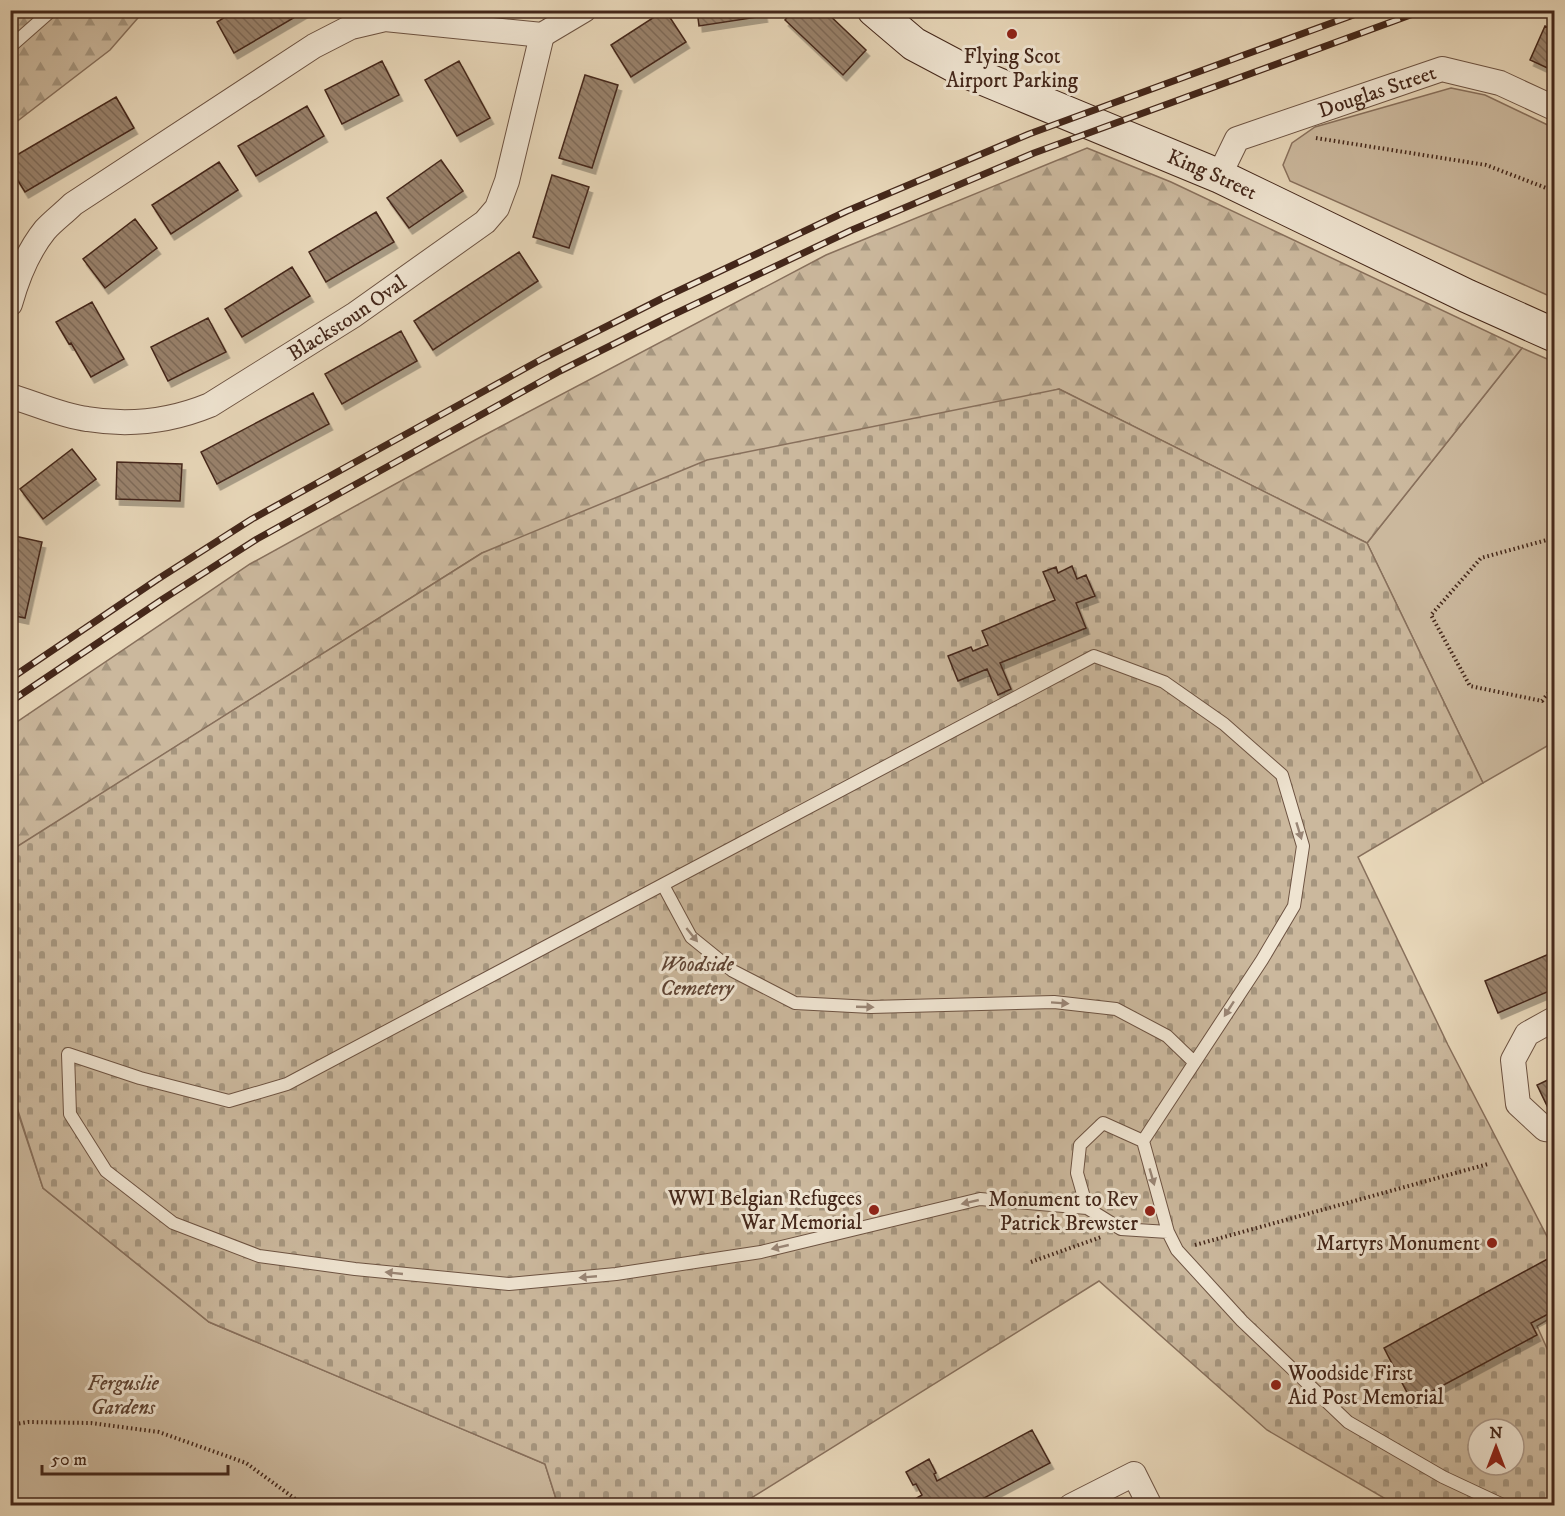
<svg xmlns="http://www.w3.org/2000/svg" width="1565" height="1516" viewBox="0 0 1565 1516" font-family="'IM FELL DW Pica',serif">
<defs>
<pattern id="forest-firs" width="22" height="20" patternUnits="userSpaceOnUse" patternTransform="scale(1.5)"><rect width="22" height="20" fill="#cbb89d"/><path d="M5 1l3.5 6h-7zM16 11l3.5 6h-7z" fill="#a6967f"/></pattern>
<pattern id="cemetery-stones" width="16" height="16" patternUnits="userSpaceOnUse" patternTransform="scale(1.5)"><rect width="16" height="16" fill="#cbb89d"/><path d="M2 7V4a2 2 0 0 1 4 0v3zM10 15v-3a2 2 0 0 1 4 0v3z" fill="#a6967f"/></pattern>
<pattern id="building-back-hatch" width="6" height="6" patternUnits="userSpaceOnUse" patternTransform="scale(1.5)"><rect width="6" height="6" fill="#99826c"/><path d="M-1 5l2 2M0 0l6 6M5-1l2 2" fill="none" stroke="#7e6a58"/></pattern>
<filter id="shadow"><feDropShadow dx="3.5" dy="6" stdDeviation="0" flood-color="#0004"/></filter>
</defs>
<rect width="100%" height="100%" fill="#e7d6b8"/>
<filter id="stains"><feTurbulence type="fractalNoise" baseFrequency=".00333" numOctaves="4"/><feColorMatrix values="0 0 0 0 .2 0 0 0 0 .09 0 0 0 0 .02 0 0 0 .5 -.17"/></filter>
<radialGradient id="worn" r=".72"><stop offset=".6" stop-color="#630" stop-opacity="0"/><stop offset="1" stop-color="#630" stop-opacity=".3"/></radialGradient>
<!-- green -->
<path fill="#cbb89d" stroke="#88705c" stroke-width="1.5" d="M 1451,88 L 1485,95 L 1554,128 L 1554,298 L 1290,181 L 1283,165 L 1292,143 L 1315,127 Z
M 1522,348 L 1554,362 L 1554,742 L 1483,783 L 1367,543 Z
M 10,1089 L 43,1188 L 209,1322 L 545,1464 L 558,1505 L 11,1505 Z"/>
<!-- forest -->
<path fill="url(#forest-firs)" stroke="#88705c" stroke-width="1.5" d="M 11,11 L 144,11 L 110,50 L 11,126 Z
M 1087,148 L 1171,182 L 1522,348 L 1367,543 L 1059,389 L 482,553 L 11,851 L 11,726 L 250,564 L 477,439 L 826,255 Z"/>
<!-- cemetery -->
<path fill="url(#cemetery-stones)" stroke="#88705c" stroke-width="1.5" fill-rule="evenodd" d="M 1059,389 L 1367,543 L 1483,783 L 1358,857 L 1448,1045 L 1554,1250 L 1554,1316 L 1537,1326 L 1554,1364 L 1554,1505 L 1396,1505 L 1267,1430 L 1099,1281 L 740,1505 L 558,1505 L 545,1464 L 209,1322 L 43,1188 L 11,1089 L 10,851 L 482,553 L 707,460 ZM 1478,1429 L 1514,1429 L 1514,1465 L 1478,1465 Z"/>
<!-- building -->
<path fill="url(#building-back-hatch)" stroke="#44271a" stroke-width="1.5" filter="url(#shadow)" d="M 236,10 L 307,10 L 234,53 L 217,22 Z
M 665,10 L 686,42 L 631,77 L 611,45 Z
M 697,10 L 763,10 L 764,16 L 699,26 Z
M 793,10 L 824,10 L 866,50 L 843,75 L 785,20 Z
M 1545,26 L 1554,30 L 1554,71 L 1530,60 Z
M 382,61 L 399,95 L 342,124 L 325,90 Z
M 459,61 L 490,118 L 457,136 L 425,80 Z
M 585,75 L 618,85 L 592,168 L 559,158 Z
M 116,97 L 134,128 L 25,192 L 10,168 L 10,159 Z
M 307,106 L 324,136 L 256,176 L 238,146 Z
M 441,160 L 463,191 L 409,228 L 387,198 Z
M 219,162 L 238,190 L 171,234 L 152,205 Z
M 552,175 L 589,187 L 569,248 L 533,237 Z
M 376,212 L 394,242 L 326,282 L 309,252 Z
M 135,219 L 157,248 L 105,288 L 83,259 Z
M 519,252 L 538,281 L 433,350 L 414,321 Z
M 292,267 L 310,296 L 242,337 L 225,309 Z
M 92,302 L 124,359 L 91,377 L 71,343 L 69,344 L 56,322 Z
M 208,318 L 226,352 L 168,381 L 151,347 Z
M 401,331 L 417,361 L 342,404 L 325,374 Z
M 313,393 L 329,424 L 217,484 L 201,452 Z
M 72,449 L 96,479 L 43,519 L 20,489 Z
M 117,462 L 182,464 L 180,501 L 116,499 Z
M 10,535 L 42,542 L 25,618 L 10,615 Z
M 1072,566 L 1077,579 L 1086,575 L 1095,596 L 1076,603 L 1086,628 L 1000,663 L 1011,689 L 998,695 L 987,669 L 958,681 L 948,656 L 971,647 L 973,651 L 988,645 L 982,631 L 1055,600 L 1043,572 L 1056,567 L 1058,573 Z
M 1554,952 L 1554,989 L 1498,1013 L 1485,981 Z
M 1554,1077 L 1554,1115 L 1552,1116 L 1537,1085 Z
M 1553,1256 L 1554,1311 L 1531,1323 L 1537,1335 L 1412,1402 L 1384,1348 Z
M 1032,1430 L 1050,1463 L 969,1506 L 903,1506 L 922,1495 L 916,1484 L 913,1485 L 906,1472 L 929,1459 L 936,1473 L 934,1474 L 937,1481 Z"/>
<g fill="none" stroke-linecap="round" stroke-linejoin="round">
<defs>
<path id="lane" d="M 10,47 L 52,10
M 663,885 L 691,937 L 733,971 L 795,1003 L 871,1007 L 1054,1002 L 1116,1009 L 1167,1036 L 1194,1062
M 1087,1208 L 1077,1173 L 1080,1145 L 1103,1123 L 1143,1141
M 1168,1232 L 1121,1229 L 1087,1208 L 980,1199 L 761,1252 L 616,1274 L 509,1284 L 355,1269 L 259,1256 L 173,1223 L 106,1171 L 70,1114 L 68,1054 L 140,1078 L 229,1101 L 287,1084 L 1094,656 L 1164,682 L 1224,724 L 1282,775 L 1303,846 L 1294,906 L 1262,960 L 1143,1141 L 1168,1232 L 1177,1250 L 1242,1321 L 1348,1422 L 1443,1477 L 1505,1506"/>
<g id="street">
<path id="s1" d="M 1219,176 L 1237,139 L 1442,69 L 1500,83 L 1554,108"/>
<path d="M 10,304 C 17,279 28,251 45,230 C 53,221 64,213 73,204 L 314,46 L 351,27 L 385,19 L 542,35 L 584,10"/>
<path id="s2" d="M 10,396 C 34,403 62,416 87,419 C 129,426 171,421 210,405 L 354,315 L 485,222 L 497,208 L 507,181 L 542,35"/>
<path d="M 1554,1019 L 1527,1034 L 1513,1060 L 1518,1104 L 1545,1129 L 1554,1130"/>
<path d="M 1071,1506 L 1134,1474 L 1150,1506"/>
</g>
<g id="secondary">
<path id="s3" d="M 874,10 L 914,44 L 963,70 L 1219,176 L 1467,296 L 1554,335"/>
</g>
</defs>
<!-- lane casing -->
<use href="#lane" stroke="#6d5342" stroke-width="14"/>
<!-- street casing -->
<use href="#street" stroke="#6d5342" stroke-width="26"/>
<!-- secondary casing -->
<use href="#secondary" stroke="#44271a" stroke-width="35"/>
<!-- path -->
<path stroke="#44271a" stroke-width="4" stroke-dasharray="1.5 3" stroke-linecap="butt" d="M 1316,138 L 1486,165 L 1554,191
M 1554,538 L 1481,558 L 1431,615 L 1470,686 L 1542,701 L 1554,686
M 1195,1245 L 1488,1164
M 1031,1262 L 1101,1237
M 10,1425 L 28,1422 L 91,1423 L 159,1432 L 246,1463 L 294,1498 L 300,1506"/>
<!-- lane -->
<use href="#lane" stroke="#efe4d1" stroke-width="12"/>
<!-- street -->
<use href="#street" stroke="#efe4d1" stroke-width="24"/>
<!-- secondary -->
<use href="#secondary" stroke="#efe4d1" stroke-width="33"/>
<defs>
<path id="rail" d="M 10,679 L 158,579 L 252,519 L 542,359 L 661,299 L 847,211 L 1029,134 L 1367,10
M 10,702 L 163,599 L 257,539 L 560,371 L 666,318 L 852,230 L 1034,153 L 1424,10"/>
</defs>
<!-- rail casing -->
<use href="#rail" stroke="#44271a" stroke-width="7"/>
<!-- rail -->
<use href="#rail" stroke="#efe4d1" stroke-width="4.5" stroke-dasharray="14" stroke-linecap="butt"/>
</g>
<!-- one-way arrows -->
<defs><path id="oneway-solid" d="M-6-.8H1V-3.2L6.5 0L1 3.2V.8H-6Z" transform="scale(1.5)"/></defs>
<g fill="#9a8676">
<use href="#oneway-solid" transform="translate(1299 831) rotate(73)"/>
<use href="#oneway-solid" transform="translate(692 935) rotate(51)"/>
<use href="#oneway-solid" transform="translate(1060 1003) rotate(4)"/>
<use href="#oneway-solid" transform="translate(865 1007) rotate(2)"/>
<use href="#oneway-solid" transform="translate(1229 1009) rotate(123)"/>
<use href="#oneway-solid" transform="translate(1152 1177) rotate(74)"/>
<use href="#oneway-solid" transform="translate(970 1202) rotate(167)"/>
<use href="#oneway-solid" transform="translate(780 1247) rotate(167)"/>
<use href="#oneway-solid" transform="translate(394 1273) rotate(-174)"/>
<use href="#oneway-solid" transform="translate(588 1277) rotate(175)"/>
</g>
<!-- markers -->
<g fill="#8f2418" stroke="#efe4d1" stroke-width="2">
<circle cx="1012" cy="34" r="6"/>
<circle cx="874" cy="1210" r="6"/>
<circle cx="1150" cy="1211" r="6"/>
<circle cx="1492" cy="1243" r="6"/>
<circle cx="1276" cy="1385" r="6"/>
</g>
<g text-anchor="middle" stroke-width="6" stroke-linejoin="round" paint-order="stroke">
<!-- poi labels -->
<g font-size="21" fill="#44271a" stroke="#efe4d1" text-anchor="end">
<text x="1012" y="63" text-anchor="middle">Flying Scot<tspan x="1012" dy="24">Airport Parking</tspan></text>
<text x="862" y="1205">WWI Belgian Refugees<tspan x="862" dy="24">War Memorial</tspan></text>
<text x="1138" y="1206">Monument to Rev<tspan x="1138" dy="24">Patrick Brewster</tspan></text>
<text x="1480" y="1250">Martyrs Monument</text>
<text x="1288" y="1380" text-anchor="start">Woodside First<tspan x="1288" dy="24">Aid Post Memorial</tspan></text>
</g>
<!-- street labels -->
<g font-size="21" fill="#44271a" stroke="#efe4d1">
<text dy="7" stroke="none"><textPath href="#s1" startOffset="189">Douglas Street</textPath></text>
<text dy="7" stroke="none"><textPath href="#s3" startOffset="378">King Street</textPath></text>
<text dy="7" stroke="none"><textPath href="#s2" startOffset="368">Blackstoun Oval</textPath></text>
</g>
<!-- park labels -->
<g font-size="21" font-style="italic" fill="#5f4434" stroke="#efe4d1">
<text x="697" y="971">Woodside<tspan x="697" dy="24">Cemetery</tspan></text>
<text x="123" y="1390">Ferguslie<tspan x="123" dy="24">Gardens</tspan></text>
</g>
</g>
<!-- margin -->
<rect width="1565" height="1516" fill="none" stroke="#e7d6b8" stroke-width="36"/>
<rect x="12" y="12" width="1541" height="1492" fill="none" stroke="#44271a" stroke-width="3"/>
<rect x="18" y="18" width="1529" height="1480" fill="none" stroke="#44271a" stroke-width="1.5"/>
<!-- north arrow -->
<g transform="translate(1496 1447)"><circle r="28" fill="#efe4d1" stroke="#ab9888" stroke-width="1.5"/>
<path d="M0-4.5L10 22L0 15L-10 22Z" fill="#8f2418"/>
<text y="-9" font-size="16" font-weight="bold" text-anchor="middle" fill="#44271a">N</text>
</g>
<!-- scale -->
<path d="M42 1465v9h186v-9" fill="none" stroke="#44271a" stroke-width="3"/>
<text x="51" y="1465" font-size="18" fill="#44271a" stroke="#efe4d1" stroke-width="4.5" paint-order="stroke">50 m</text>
<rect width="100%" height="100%" filter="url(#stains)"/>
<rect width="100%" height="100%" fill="url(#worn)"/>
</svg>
